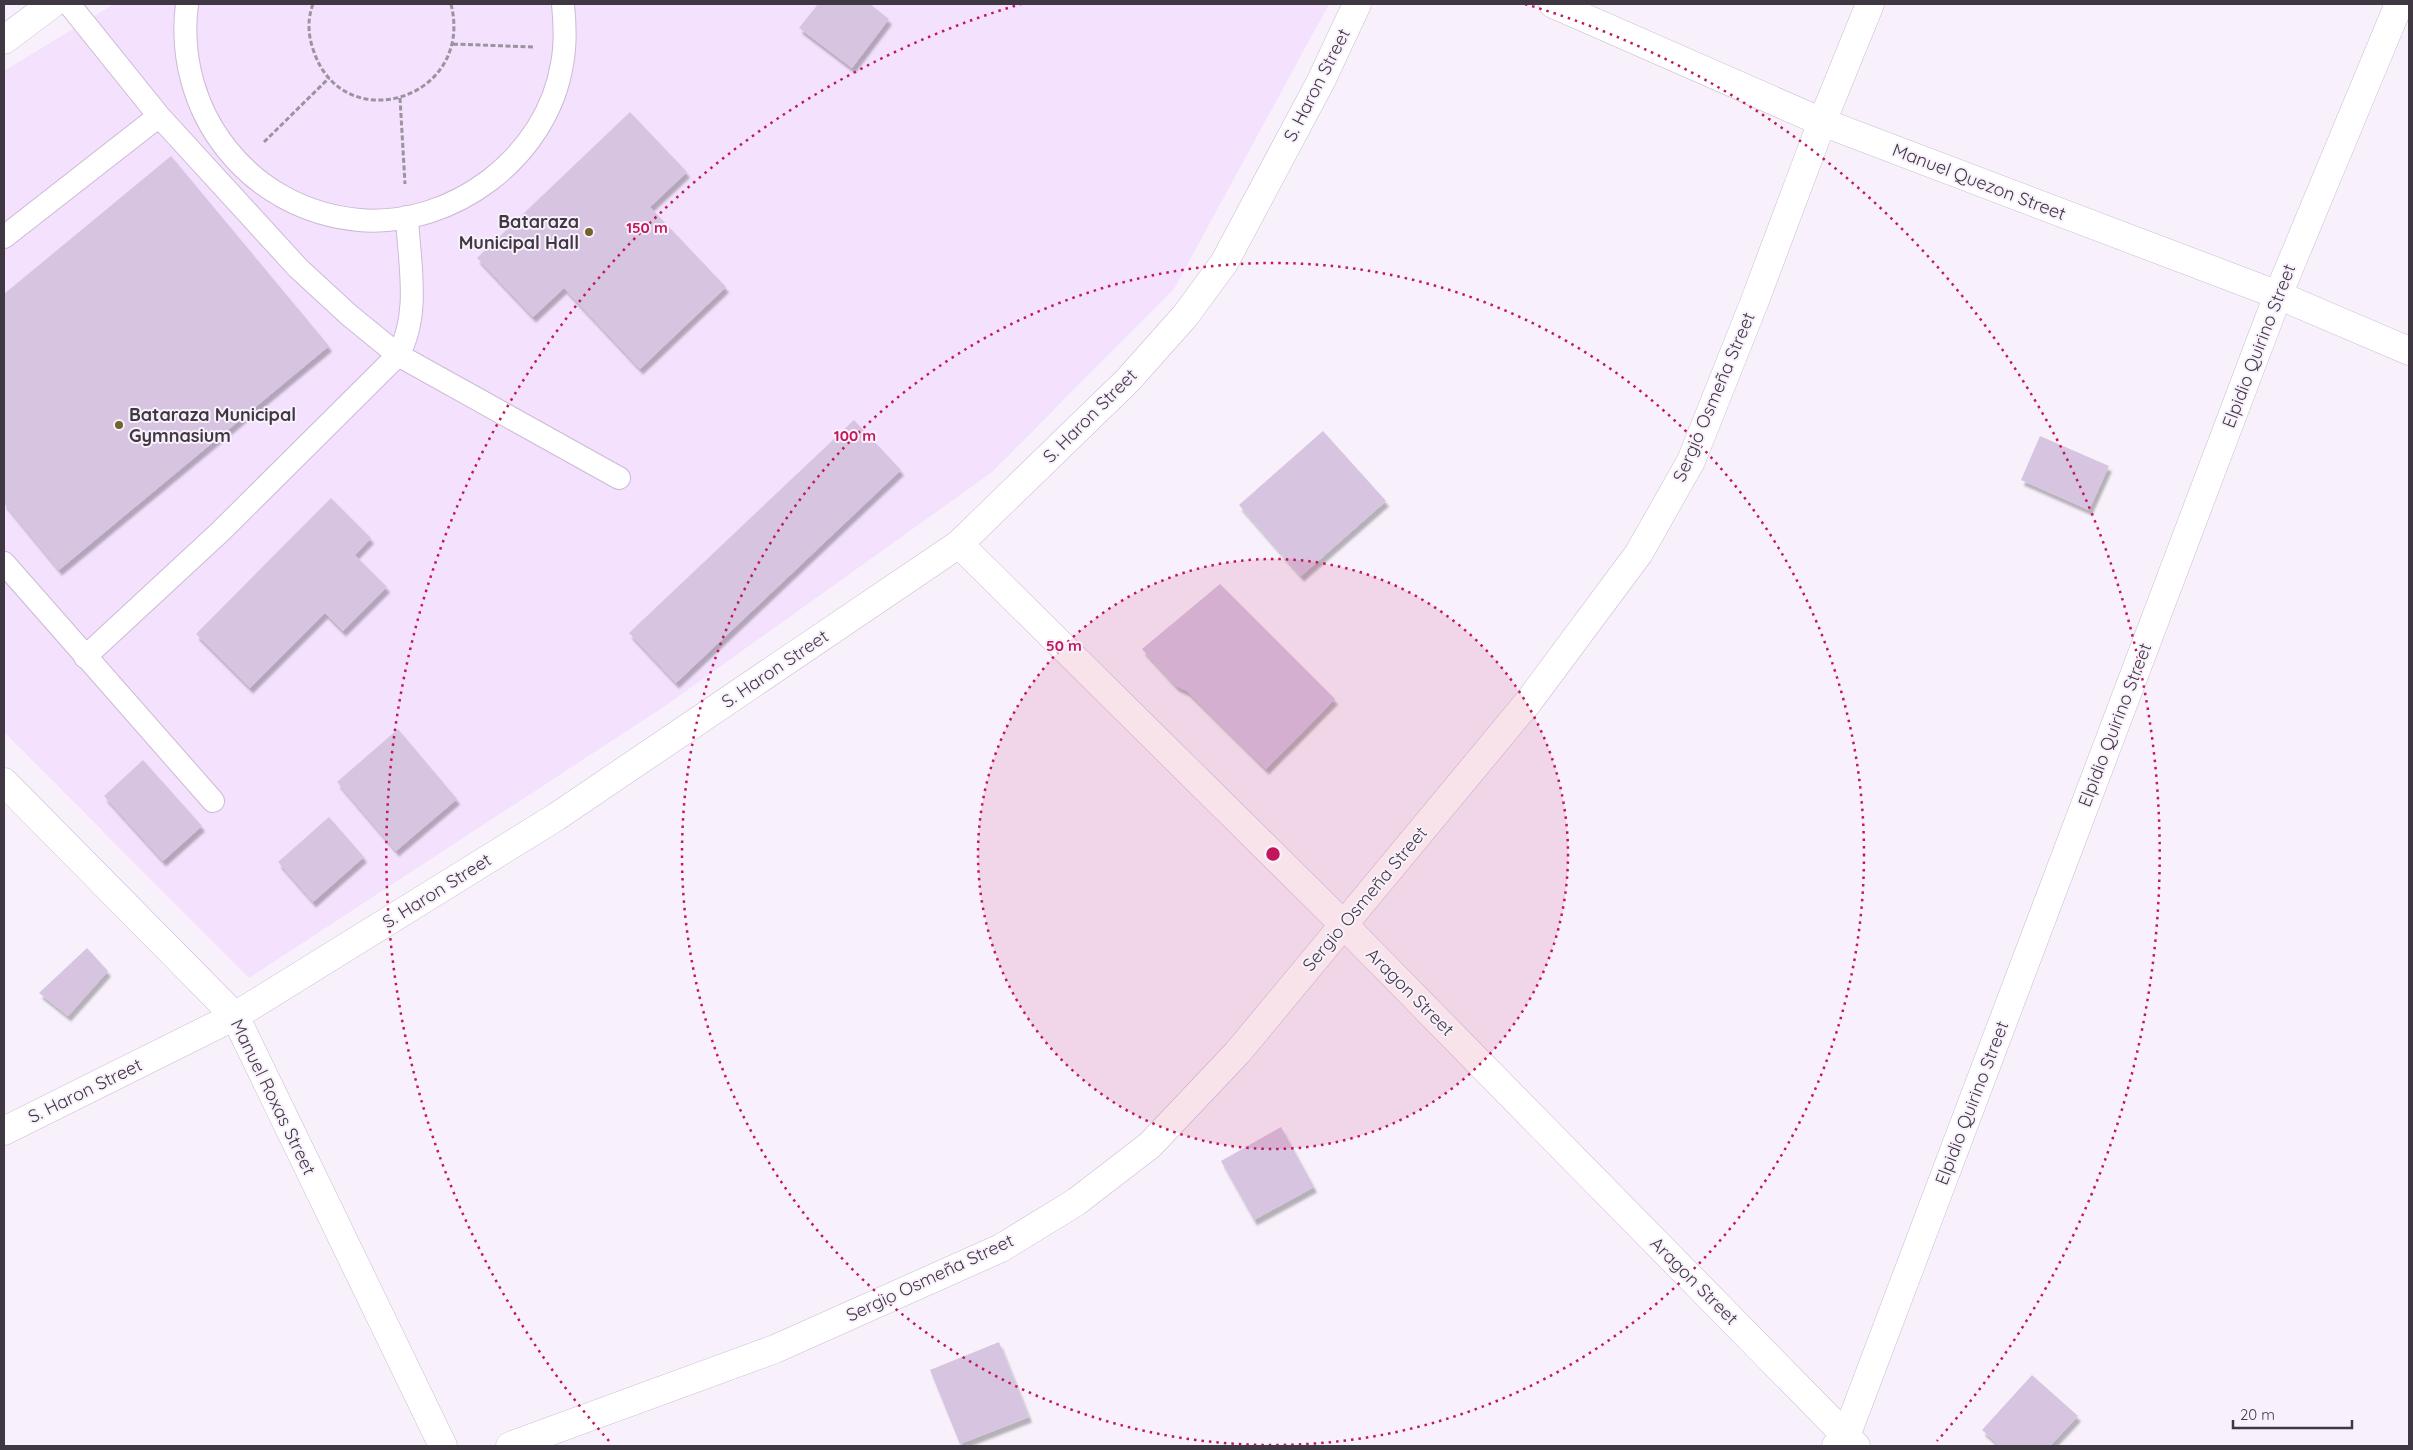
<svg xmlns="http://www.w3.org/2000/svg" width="2413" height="1450" viewBox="0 0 2413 1450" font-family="Quicksand,sans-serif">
<defs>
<filter id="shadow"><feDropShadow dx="3" dy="5.5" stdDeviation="1" flood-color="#0004"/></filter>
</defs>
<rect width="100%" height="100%" fill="#f8f1fc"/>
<!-- built -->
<path fill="#f3e1fd" d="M 114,4 L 1329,4 L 1174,289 L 991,473 L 665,706 L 249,978 L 4,732 L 4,71 Z"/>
<!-- building -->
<path fill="#d6c4e0" filter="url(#shadow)" d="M 818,4 L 870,4 L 889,19 L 852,68 L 799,28 Z
M 630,112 L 687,172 L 650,207 L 726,287 L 640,369 L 564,288 L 533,317 L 477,258 Z
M 171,156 L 329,346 L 59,570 L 4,503 L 4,294 Z
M 854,420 L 901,470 L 676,683 L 629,633 Z
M 1323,431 L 1386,501 L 1301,576 L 1239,505 Z
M 2040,436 L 2109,466 L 2089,510 L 2021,480 Z
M 331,498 L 371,538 L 355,555 L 387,587 L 343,631 L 325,613 L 250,688 L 196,634 Z
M 1220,584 L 1335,699 L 1266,769 L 1187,691 L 1176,686 L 1142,649 Z
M 398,729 L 457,799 L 396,851 L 337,782 Z
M 143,760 L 202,826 L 163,861 L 104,796 Z
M 329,817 L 364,857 L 313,902 L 278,862 Z
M 87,948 L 108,971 L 68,1016 L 39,993 Z
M 1281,1127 L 1314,1187 L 1254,1220 L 1221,1161 Z
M 999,1342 L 1029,1417 L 960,1444 L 930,1370 Z
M 2032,1375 L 2078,1416 L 2050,1446 L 2000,1446 L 1982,1430 Z"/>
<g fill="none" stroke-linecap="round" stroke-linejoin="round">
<defs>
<path id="lane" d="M 69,4 L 159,116 L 298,268 L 349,315 L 398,355 L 619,478
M 187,4 C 173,112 249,210 359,220 C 453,228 547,157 562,64 C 566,44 565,24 563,4
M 4,237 L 159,116
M 4,563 L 213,801
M 85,657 L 221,531 L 398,355 C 421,314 409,262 407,217"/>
<path id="street" d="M 1553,4 L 1822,122 L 2278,295 L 2409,351
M 4,40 L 52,4
M 959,544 L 1344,925 L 1856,1446
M 4,782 L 235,1016 L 443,1446
M 510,1446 L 775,1349 L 1001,1248 L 1076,1202 L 1150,1145 L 1238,1052 L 1529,701 L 1639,553 L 1691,461 L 1754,303 L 1822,122 L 1870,4
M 1836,1446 L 1846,1436 L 2278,295 L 2399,4"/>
<path id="secondary" d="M 4,1131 L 235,1016 L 556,817 L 959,544 L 1128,380 L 1185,316 L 1224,263 L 1321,81 L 1357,4"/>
</defs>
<!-- lane casing -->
<use href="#lane" stroke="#ccbad5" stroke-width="24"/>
<!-- street casing -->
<use href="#street" stroke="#ccbad5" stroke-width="29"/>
<!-- secondary casing -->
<use href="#secondary" stroke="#ccbad5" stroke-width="29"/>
<!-- path -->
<path stroke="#9b949f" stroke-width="3" stroke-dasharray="5 2.5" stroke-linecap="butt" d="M 313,4 C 307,20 308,36 314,52 C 344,139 475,99 451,4
M 453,44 L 533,47
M 400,98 L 405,184
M 264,142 L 329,78"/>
<!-- lane -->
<use href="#lane" stroke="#fff" stroke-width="22"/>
<!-- street -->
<use href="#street" stroke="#fff" stroke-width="28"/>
<!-- secondary -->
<use href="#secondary" stroke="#fff" stroke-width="28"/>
</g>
<!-- distance rings -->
<circle cx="1273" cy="854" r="295" fill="#c2185b" fill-opacity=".12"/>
<g fill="none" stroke="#c2185b" stroke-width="2.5" stroke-dasharray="2.5 5">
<circle cx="1273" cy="854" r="295"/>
<circle cx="1273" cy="854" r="591"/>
<path d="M609 1441A886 886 0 0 1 1021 4M1525 4A886 886 0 0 1 1937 1441"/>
</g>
<!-- markers -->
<g fill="#716330" stroke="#f8f1fc" stroke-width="2">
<circle cx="589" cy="232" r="5"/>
<circle cx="119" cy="425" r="5"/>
</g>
<g text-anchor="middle" stroke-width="4" stroke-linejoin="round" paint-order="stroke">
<!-- street labels -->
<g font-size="18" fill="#3f3843" stroke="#f8f1fc">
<text transform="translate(1317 85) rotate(-63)" y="6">S. Haron Street</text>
<text transform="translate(1979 182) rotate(21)" y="6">Manuel Quezon Street</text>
<text transform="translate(2259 346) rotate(-69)" y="6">Elpidio Quirino Street</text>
<text transform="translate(1714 397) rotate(-67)" y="6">Sergio Osmeña Street</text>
<text transform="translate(1090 416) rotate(-45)" y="6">S. Haron Street</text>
<text transform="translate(775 669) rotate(-34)" y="6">S. Haron Street</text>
<text transform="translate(2115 725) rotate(-69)" y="6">Elpidio Quirino Street</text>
<text transform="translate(437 891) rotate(-32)" y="6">S. Haron Street</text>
<text transform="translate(1365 899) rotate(-50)" y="6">Sergio Osmeña Street</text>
<text transform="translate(1410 992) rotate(45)" y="6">Aragon Street</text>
<text transform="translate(85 1091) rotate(-26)" y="6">S. Haron Street</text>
<text transform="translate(273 1097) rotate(64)" y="6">Manuel Roxas Street</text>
<text transform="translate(1972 1103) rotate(-69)" y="6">Elpidio Quirino Street</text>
<text transform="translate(930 1278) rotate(-25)" y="6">Sergio Osmeña Street</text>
<text transform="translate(1694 1281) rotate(45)" y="6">Aragon Street</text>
</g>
<!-- poi labels -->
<g font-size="18" font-weight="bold" fill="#3f3843" stroke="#f8f1fc" text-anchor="end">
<text x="579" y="228">Bataraza<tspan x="579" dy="21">Municipal Hall</tspan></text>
<text x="129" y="421" text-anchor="start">Bataraza Municipal<tspan x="129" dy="21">Gymnasium</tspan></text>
</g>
</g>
<circle cx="1273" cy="854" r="8" fill="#c2185b" stroke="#f8f1fc" stroke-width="2.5"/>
<g font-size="15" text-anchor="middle" font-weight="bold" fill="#c2185b" stroke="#f8f1fc" stroke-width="4" stroke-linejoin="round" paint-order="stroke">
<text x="647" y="233">150 m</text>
<text x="855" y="441">100 m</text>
<text x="1064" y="651">50 m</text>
</g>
<!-- border -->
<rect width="2413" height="1450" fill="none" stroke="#3f3843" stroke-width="10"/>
<!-- scale -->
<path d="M2233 1420v8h119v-8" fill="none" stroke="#3f3843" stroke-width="2.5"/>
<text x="2240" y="1420" font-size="15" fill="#3f3843" stroke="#f8f1fc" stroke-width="4" paint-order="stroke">20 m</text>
</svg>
